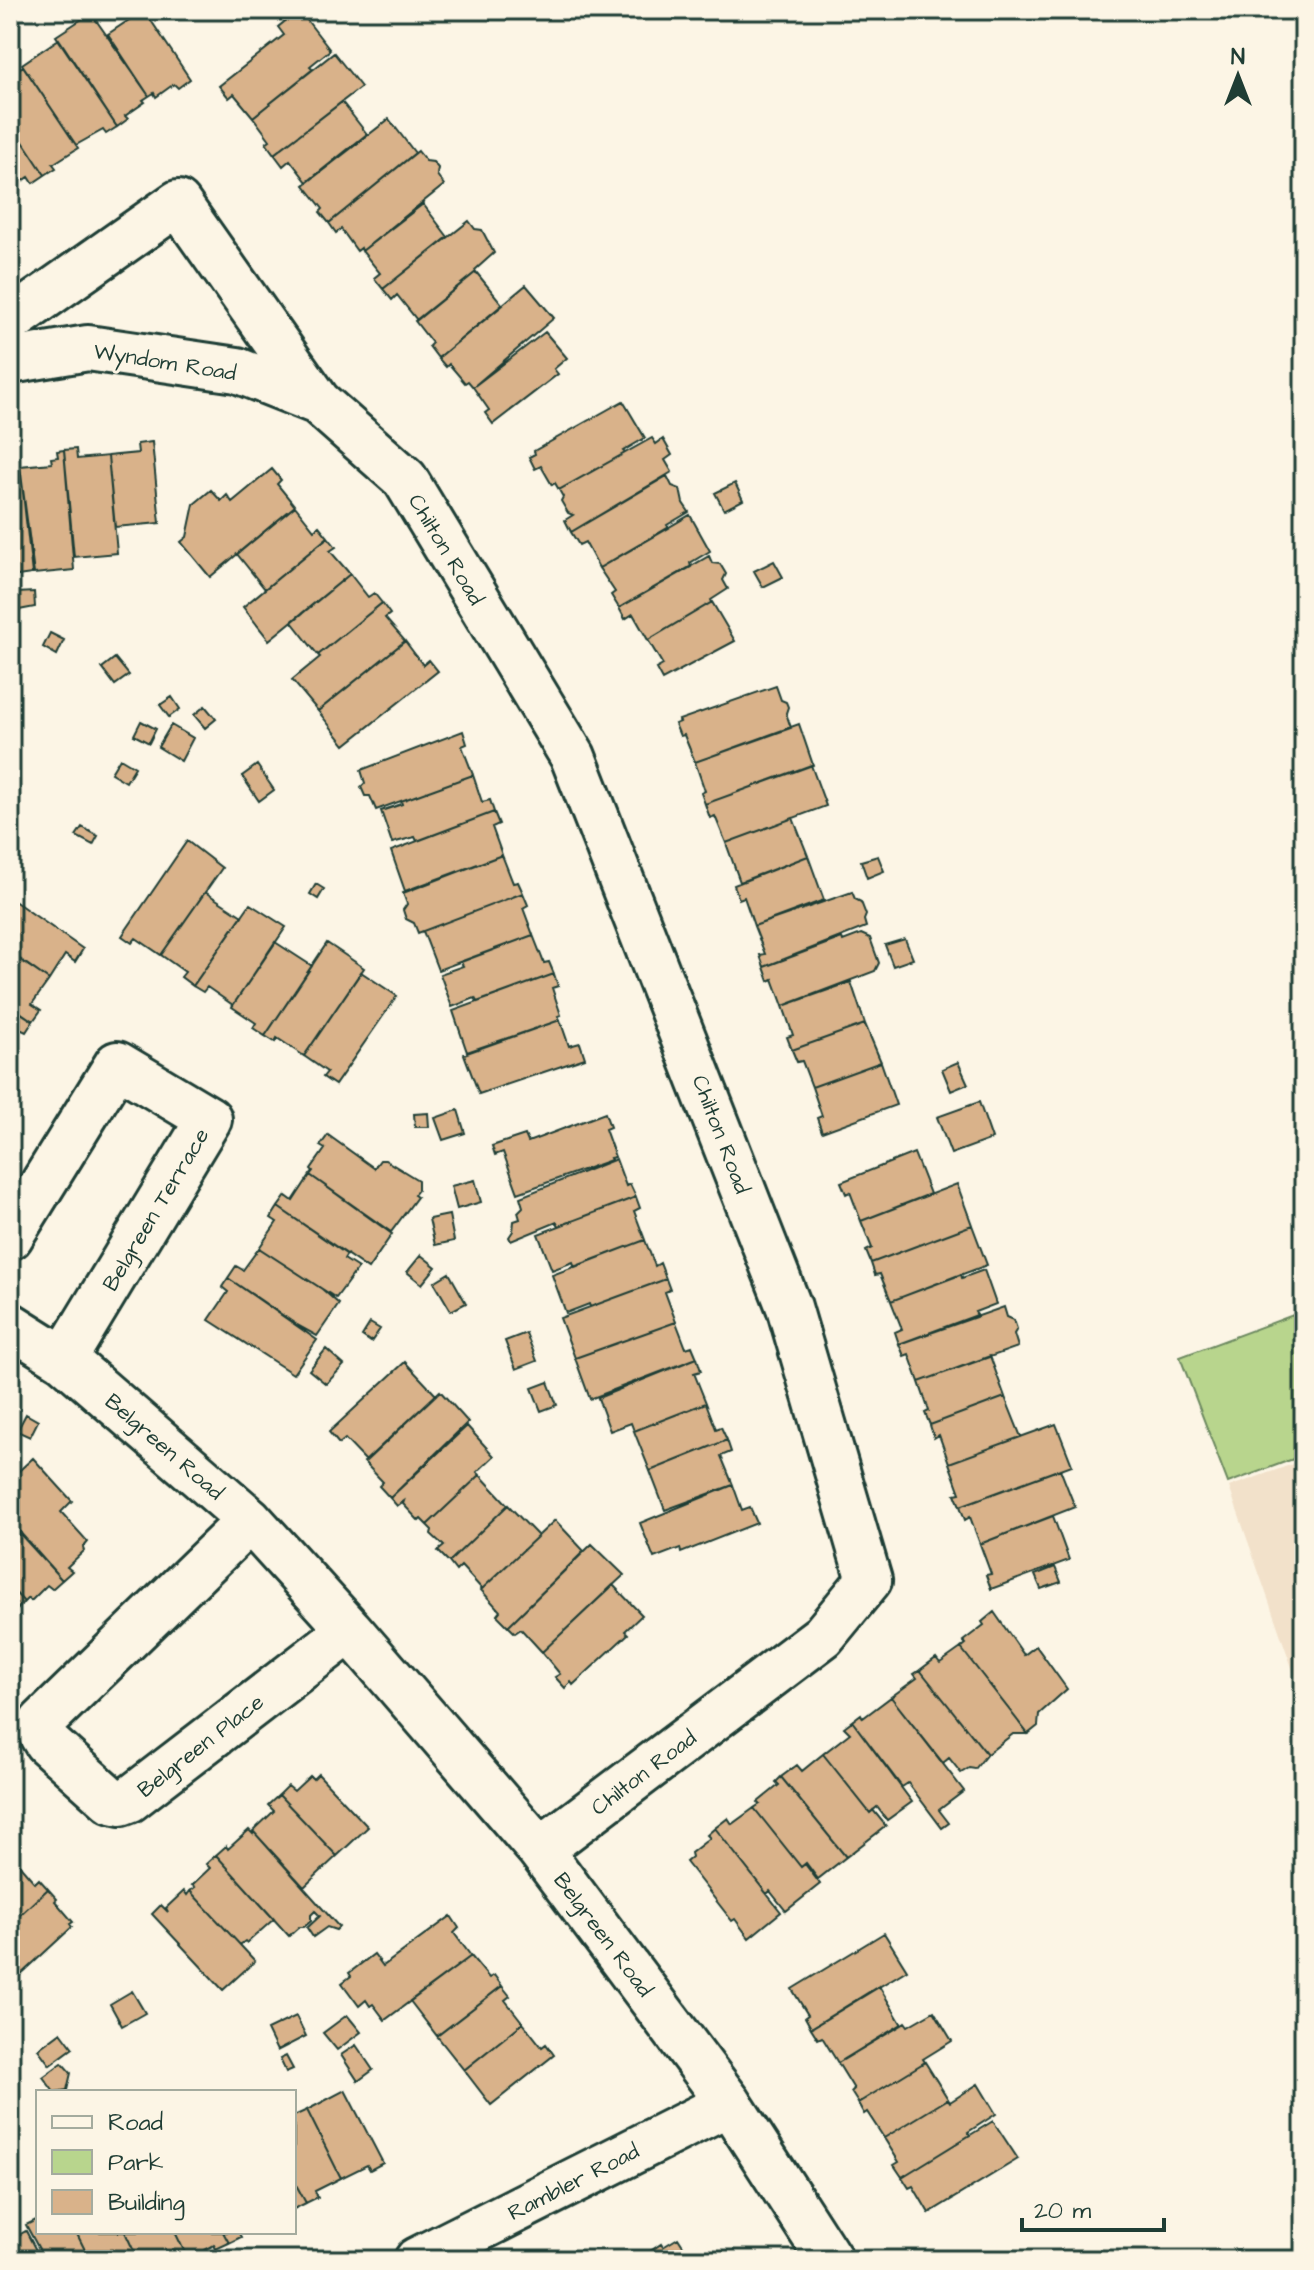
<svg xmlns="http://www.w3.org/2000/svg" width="1314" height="2270" viewBox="0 0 1314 2270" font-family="'Architects Daughter',sans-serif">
<rect width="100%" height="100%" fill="#fcf5e5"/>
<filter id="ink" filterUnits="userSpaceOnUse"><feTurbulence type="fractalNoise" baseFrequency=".0125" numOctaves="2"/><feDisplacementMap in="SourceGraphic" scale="16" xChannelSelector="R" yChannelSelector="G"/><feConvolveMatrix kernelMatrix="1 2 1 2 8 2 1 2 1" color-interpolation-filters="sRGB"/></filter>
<g filter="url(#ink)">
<!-- built -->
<path fill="#f2e1ca" d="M 1304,1460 L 1304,1702 L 1229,1487 Z"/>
<!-- green -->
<path fill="#b8d58d" stroke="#6c8960" stroke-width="2" d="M 1304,1311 L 1304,1455 L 1228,1483 L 1180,1357 Z"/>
<!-- building -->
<path fill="#d9b28a" stroke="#1f3d34" stroke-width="2" d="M 144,10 L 190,79 L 178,88 L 174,84 L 156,97 L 154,93 L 149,96 L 108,34 Z
M 299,10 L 330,50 L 310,66 L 313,69 L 253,117 L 234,94 L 229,98 L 219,86 L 284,35 L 278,27 Z
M 91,13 L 149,96 L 143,100 L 145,102 L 125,116 L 128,119 L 117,127 L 56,36 Z
M 59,39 L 117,127 L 106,134 L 103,130 L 76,145 L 22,64 Z
M 334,53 L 361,87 L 274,154 L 266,143 L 270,140 L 253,117 Z
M 23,66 L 78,148 L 53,164 L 56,168 L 45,175 L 10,122 L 10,75 Z
M 342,102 L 367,134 L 307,182 L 290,160 L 283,166 L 274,154 Z
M 389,119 L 415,153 L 329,223 L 320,212 L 323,209 L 304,185 Z
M 10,122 L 45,175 L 33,183 L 29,177 L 10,190 Z
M 418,151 L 426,161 L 433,162 L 438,168 L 437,175 L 444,185 L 362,251 L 361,248 L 357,251 L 341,229 L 336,233 L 329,223 Z
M 423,204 L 448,237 L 383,289 L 374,278 L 380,273 L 362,251 Z
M 469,221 L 475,229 L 482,230 L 494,253 L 475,270 L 476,272 L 417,320 L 397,295 L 392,300 L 383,289 Z
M 476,272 L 503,305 L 438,358 L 429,346 L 432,343 L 415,321 Z
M 526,285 L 554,318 L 473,387 L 468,381 L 465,383 L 449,364 L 446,367 L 438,358 Z
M 545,332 L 567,358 L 554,369 L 558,374 L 493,424 L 485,413 L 489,410 L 473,387 Z
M 623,401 L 645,438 L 623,451 L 625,453 L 559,490 L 555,483 L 552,485 L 541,466 L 535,469 L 529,457 L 535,454 L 534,451 Z
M 652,438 L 656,444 L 663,439 L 672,455 L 665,460 L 672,472 L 571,532 L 565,520 L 573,515 L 568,513 L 561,501 L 563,497 L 559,490 Z
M 152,442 L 160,523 L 115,527 L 108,456 L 138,453 L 137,444 Z
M 76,449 L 77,459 L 108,456 L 117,553 L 74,557 L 64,450 Z
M 64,450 L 74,570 L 34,574 L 20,466 L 52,463 L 51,458 L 58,457 L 57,451 Z
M 20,466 L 32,574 L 10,577 L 10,467 Z
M 272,469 L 281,480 L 277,484 L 295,506 L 210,577 L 181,542 L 187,537 L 194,504 L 211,490 L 221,501 L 227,495 L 232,502 Z
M 667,476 L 672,486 L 680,489 L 683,503 L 689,512 L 667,525 L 669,528 L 599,568 L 585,542 L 579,545 L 571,532 Z
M 735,483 L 743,500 L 724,510 L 715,493 Z
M 295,506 L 314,530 L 319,526 L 328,537 L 265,589 L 237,554 Z
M 690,515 L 710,551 L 690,563 L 691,567 L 619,608 L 611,595 L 615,592 L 599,568 Z
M 328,537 L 336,547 L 330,551 L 350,574 L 269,640 L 243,607 Z
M 709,556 L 712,563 L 720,564 L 726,574 L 723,580 L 728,589 L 711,600 L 712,602 L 648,640 L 633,614 L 625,619 L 619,608 Z
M 774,561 L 783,577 L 763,587 L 754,571 Z
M 350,574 L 368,597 L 374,593 L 382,603 L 318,655 L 292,622 Z
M 34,592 L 35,607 L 19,610 L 17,593 Z
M 712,602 L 735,641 L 662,680 L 656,669 L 663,665 L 648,640 Z
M 382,603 L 390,614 L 385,618 L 405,641 L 318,711 L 292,680 L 320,657 L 318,655 Z
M 50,633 L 64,640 L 57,655 L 43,647 Z
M 405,641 L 423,665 L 429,660 L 438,671 L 345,745 L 318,711 Z
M 115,658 L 129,675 L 115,685 L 102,668 Z
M 776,686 L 781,700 L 786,702 L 788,707 L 786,713 L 791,728 L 695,762 L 684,735 L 680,736 L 675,724 L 680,722 L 679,720 Z
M 172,697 L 180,709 L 169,717 L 160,705 Z
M 205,706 L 216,719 L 205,728 L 194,715 Z
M 141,721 L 156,729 L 149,743 L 134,735 Z
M 799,724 L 813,765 L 705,804 L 701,793 L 705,791 L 695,762 Z
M 171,725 L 193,738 L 181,761 L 158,747 Z
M 463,731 L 467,744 L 462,746 L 473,775 L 376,810 L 370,796 L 365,796 L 361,787 L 365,783 L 361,770 Z
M 120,758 L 135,767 L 126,782 L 111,773 Z
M 257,765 L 274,790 L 259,801 L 242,776 Z
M 811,765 L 826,806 L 726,843 L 715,816 L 710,818 L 705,804 Z
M 473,775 L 482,802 L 490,800 L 494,812 L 417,841 L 415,837 L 392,843 L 381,811 L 402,804 L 401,801 Z
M 494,812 L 499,824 L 492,827 L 502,855 L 405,891 L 391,851 Z
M 793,818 L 808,856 L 740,882 L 726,843 Z
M 82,827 L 98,836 L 93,845 L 76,836 Z
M 187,841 L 222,868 L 161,955 L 136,938 L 132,943 L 122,936 Z
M 502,855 L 513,883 L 518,882 L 523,893 L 418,933 L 414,923 L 406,919 L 403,910 L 407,904 L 403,893 Z
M 808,856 L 824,900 L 754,926 L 744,897 L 739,899 L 734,885 Z
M 878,856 L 884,871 L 867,878 L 861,861 Z
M 316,884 L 324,889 L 318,899 L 310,894 Z
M 205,892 L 242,916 L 193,986 L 181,977 L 185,972 L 161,955 Z
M 852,892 L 855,899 L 861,902 L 866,915 L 864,920 L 866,927 L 764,967 L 760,955 L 765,954 L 754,926 Z
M 523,893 L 528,905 L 523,908 L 533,935 L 438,970 L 423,931 Z
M 10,898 L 83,949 L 75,962 L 65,955 L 49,980 L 10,952 Z
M 250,904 L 286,927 L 233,1005 L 207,987 L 203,992 L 193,986 Z
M 861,934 L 870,938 L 879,963 L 875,971 L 783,1006 L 773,979 L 769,981 L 764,967 L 842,938 L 843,941 Z
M 533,935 L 544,963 L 549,962 L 554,974 L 477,1002 L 475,998 L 452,1007 L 440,974 L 463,966 L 461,962 Z
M 905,939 L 913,959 L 893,966 L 885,945 Z
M 275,942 L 312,966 L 265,1036 L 253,1028 L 256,1023 L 232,1007 Z
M 327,943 L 364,968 L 304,1056 L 277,1038 L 275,1042 L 265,1036 Z
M 10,953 L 49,980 L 32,1004 L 41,1010 L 33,1021 L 10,1005 Z
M 361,972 L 397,996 L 335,1085 L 323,1077 L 327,1072 L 304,1056 Z
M 554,974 L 558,986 L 552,988 L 561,1015 L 558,1016 L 560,1020 L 467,1052 L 453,1011 Z
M 851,982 L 865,1024 L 792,1050 L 787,1037 L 793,1035 L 783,1006 Z
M 10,1006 L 33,1021 L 26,1032 L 20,1029 L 10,1041 Z
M 560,1020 L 569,1046 L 580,1043 L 585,1058 L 479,1094 L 464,1054 Z
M 865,1024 L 881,1062 L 812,1087 L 802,1061 L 797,1062 L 792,1050 Z
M 881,1062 L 896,1105 L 822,1132 L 817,1118 L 822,1116 L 812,1087 Z
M 958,1062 L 968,1084 L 951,1091 L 942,1069 Z
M 979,1102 L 992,1139 L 951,1154 L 937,1117 Z
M 458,1110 L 465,1133 L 443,1140 L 435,1118 Z
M 428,1113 L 429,1127 L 415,1127 L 414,1114 Z
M 605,1113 L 610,1127 L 605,1129 L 615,1157 L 610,1158 L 611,1160 L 518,1193 L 503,1152 L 495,1155 L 492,1146 L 525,1135 L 528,1142 Z
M 328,1135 L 374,1168 L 380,1160 L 385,1160 L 418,1180 L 418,1190 L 414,1195 L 417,1197 L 391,1232 L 310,1175 L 313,1171 L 311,1169 L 325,1149 L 320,1146 Z
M 914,1153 L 930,1194 L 861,1221 L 850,1192 L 846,1194 L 841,1182 Z
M 616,1159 L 626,1186 L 630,1184 L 636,1197 L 559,1226 L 557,1222 L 511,1241 L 509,1237 L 513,1231 L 514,1221 L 520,1219 L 518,1212 L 523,1207 L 520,1197 Z
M 310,1175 L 392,1234 L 368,1269 L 278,1207 L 286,1196 L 293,1201 Z
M 475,1180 L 481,1202 L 457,1209 L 451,1186 Z
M 957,1184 L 972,1225 L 871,1263 L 866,1251 L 872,1248 L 861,1221 Z
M 636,1197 L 640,1208 L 634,1211 L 645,1240 L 575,1267 L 573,1262 L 552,1270 L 538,1234 Z
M 278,1207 L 347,1254 L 344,1259 L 358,1268 L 336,1298 L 259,1248 L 277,1222 L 271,1218 Z
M 449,1215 L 454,1241 L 435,1245 L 429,1219 Z
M 972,1225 L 987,1265 L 891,1301 L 880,1274 L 875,1275 L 871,1263 Z
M 645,1240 L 655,1266 L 660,1263 L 666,1279 L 590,1307 L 589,1304 L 566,1313 L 552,1275 Z
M 259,1248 L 322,1289 L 339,1304 L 317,1336 L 297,1325 L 228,1278 L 236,1266 L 243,1270 Z
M 421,1255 L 436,1267 L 422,1284 L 407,1272 Z
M 984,1270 L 996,1304 L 975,1312 L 977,1315 L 899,1344 L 895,1332 L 902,1329 L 891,1301 L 961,1274 L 962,1278 Z
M 449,1273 L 466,1303 L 451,1311 L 434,1282 Z
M 228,1278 L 317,1340 L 293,1374 L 209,1320 L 228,1292 L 222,1287 Z
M 666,1279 L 670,1290 L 665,1292 L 676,1322 L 575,1358 L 560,1318 Z
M 1004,1307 L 1007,1317 L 1014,1320 L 1017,1329 L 1014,1334 L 1018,1347 L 919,1382 L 909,1354 L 904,1356 L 899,1344 Z
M 676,1322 L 686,1348 L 692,1346 L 697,1358 L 590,1399 L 575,1358 Z
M 370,1323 L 380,1329 L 371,1342 L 362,1336 Z
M 526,1333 L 537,1361 L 516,1369 L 505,1341 Z
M 326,1349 L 344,1365 L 326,1384 L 309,1370 Z
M 990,1356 L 1005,1397 L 930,1425 L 925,1413 L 929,1411 L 919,1382 Z
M 697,1358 L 701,1371 L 694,1373 L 706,1403 L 634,1431 L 631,1423 L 610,1431 L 598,1398 Z
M 405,1362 L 436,1395 L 366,1461 L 345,1439 L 339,1444 L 329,1432 Z
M 548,1382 L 557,1405 L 541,1411 L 532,1388 Z
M 440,1391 L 468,1422 L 390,1498 L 379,1486 L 383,1482 L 364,1462 Z
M 1005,1397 L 1021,1437 L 949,1463 L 939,1435 L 934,1438 L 930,1425 Z
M 706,1403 L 716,1429 L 721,1427 L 727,1440 L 650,1471 L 634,1431 Z
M 26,1414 L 38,1421 L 30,1437 L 17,1431 Z
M 1056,1424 L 1072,1465 L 960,1506 L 955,1494 L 960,1493 L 949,1463 Z
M 467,1426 L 494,1456 L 477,1472 L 480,1475 L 427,1525 L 421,1519 L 419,1521 L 403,1504 L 404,1501 L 397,1506 L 390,1498 Z
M 727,1440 L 731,1452 L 721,1456 L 733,1485 L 665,1510 L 650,1471 Z
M 33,1458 L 72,1501 L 61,1512 L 88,1542 L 83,1548 L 84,1551 L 67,1567 L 72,1571 L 62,1580 L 10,1521 L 10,1479 Z
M 1060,1469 L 1075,1507 L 980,1544 L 970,1517 L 965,1520 L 960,1506 Z
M 480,1475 L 508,1505 L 449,1562 L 438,1551 L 444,1546 L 431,1534 L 432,1530 L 427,1525 Z
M 733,1485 L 742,1510 L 750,1507 L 757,1523 L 681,1553 L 680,1548 L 654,1558 L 640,1523 Z
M 508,1505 L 538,1536 L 482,1589 L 461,1566 L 456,1571 L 449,1562 Z
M 1053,1516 L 1069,1560 L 991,1589 L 986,1575 L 991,1574 L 980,1544 Z
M 555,1520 L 584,1551 L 508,1626 L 497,1615 L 500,1611 L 481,1590 Z
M 10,1523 L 62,1580 L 52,1589 L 47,1585 L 31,1601 L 28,1598 L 24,1602 L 10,1587 Z
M 592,1544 L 624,1575 L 542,1652 L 521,1629 L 515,1633 L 508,1626 Z
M 1055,1567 L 1061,1582 L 1041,1589 L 1035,1575 Z
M 613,1585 L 642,1615 L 625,1631 L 628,1634 L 573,1685 L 571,1682 L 565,1688 L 555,1677 L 560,1674 L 542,1652 Z
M 10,1587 L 24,1602 L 10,1618 Z
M 994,1612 L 1024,1655 L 1036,1646 L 1067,1689 L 1039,1714 L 1038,1726 L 1028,1734 L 961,1648 L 966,1644 L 963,1641 L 984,1625 L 982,1622 Z
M 961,1648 L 1028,1734 L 1013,1734 L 987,1754 L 920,1670 L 936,1658 L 940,1663 Z
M 920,1670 L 987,1754 L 975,1769 L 969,1768 L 961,1773 L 949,1758 L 943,1763 L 891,1697 L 917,1678 L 914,1674 Z
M 891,1697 L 964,1791 L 939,1810 L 949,1823 L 942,1828 L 908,1783 L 902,1787 L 852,1721 L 861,1714 L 863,1718 Z
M 852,1721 L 912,1802 L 887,1820 L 877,1807 L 870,1813 L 823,1754 L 850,1733 L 844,1727 Z
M 823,1754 L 870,1813 L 873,1810 L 886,1826 L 846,1857 L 781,1777 L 797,1765 L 802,1771 Z
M 318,1774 L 368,1827 L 337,1856 L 279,1795 L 288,1786 L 294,1791 L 310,1776 L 313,1779 Z
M 781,1777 L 846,1857 L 818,1879 L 806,1863 L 801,1867 L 754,1808 L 760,1804 L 758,1802 L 779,1785 L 776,1782 Z
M 279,1795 L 337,1856 L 304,1887 L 253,1831 L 274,1811 L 268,1805 Z
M 754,1808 L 801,1867 L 805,1864 L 820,1884 L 786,1911 L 770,1891 L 767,1894 L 715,1828 L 728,1818 L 732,1824 Z
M 715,1828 L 781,1912 L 749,1938 L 735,1919 L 732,1921 L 686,1862 L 692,1857 L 691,1853 L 710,1838 L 707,1835 Z
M 249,1830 L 253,1834 L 254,1832 L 339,1927 L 336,1930 L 327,1927 L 313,1937 L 307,1928 L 320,1916 L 315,1911 L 311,1915 L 311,1921 L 304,1927 L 299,1927 L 289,1936 L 216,1855 L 226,1846 L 228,1849 Z
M 216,1855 L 274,1919 L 247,1943 L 245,1941 L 240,1945 L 190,1891 L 195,1887 L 192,1885 L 210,1868 L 206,1864 Z
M 16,1861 L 35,1883 L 39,1879 L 48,1889 L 10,1924 L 10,1867 Z
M 48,1889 L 57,1899 L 55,1901 L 73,1922 L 70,1924 L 72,1927 L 18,1977 L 10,1968 L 10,1924 Z
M 184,1891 L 187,1895 L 190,1891 L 255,1961 L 223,1990 L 152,1914 L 161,1905 L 168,1912 L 166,1908 Z
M 451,1916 L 459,1928 L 454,1933 L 471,1956 L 385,2020 L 373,2004 L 370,2006 L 366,2000 L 359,2006 L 342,1983 L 351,1976 L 349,1973 L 374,1954 L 383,1966 Z
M 884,1933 L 907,1970 L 811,2028 L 805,2017 L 808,2015 L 792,1989 Z
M 471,1956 L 489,1978 L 494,1975 L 502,1986 L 437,2036 L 410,2001 Z
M 502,1986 L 510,1996 L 505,2000 L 523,2023 L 464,2070 L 437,2036 Z
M 879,1986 L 902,2025 L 838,2063 L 822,2037 L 818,2039 L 811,2028 Z
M 132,1991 L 145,2013 L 122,2026 L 110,2004 Z
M 934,2011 L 952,2041 L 923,2059 L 925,2062 L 858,2103 L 851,2092 L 854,2089 L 838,2063 L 905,2022 L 908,2026 Z
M 347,2015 L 361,2032 L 337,2050 L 323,2033 Z
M 296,2016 L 306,2036 L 277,2051 L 267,2030 Z
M 523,2023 L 542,2047 L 546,2044 L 554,2055 L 491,2105 L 464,2070 Z
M 61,2032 L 73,2048 L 50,2065 L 38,2049 Z
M 356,2045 L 373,2070 L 358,2081 L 341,2055 Z
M 286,2056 L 293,2069 L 286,2072 L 280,2059 Z
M 925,2062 L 948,2099 L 884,2138 L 867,2112 L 864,2114 L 858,2103 Z
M 62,2063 L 71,2073 L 67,2090 L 54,2092 L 43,2077 Z
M 978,2084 L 996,2114 L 968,2132 L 970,2135 L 902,2177 L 894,2165 L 899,2162 L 884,2138 L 948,2099 L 950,2102 Z
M 345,2090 L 383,2163 L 370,2170 L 367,2165 L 341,2178 L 307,2110 Z
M 307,2110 L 341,2178 L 315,2191 L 318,2197 L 306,2203 L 294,2181 L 294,2116 Z
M 993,2121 L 1018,2159 L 929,2213 L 913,2186 L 909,2188 L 902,2177 Z
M 294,2181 L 306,2203 L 294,2209 Z
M 38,2219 L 38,2232 L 76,2232 L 90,2260 L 41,2260 L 36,2251 L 39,2249 L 26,2225 Z
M 26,2231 L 41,2260 L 10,2260 L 10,2240 Z
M 76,2232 L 125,2232 L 138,2260 L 90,2260 Z
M 125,2232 L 175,2232 L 188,2259 L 138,2260 Z
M 175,2232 L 223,2232 L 229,2243 L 216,2249 L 214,2245 L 188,2259 Z
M 223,2232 L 238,2232 L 241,2237 L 229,2243 Z
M 678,2238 L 692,2260 L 641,2260 L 644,2258 L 643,2256 L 661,2244 L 663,2247 Z"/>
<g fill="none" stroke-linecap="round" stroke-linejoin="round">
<defs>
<path id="minor" d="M 10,321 L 178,203 L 318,402
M 10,361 L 88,348 L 237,370 L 318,402 L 405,479 L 573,757 L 789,1307 L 869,1580 L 823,1636 L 540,1850
M 10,1237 L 117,1064 L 209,1119 L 64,1359
M 10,1325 L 64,1359 L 250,1520 L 350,1630 L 540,1850 L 729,2103 L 830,2260
M 250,1520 L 42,1722 L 40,1732 L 46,1742 L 112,1801 L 121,1803 L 129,1800 L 350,1630
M 417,2260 L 729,2103"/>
</defs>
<!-- minor casing -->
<use href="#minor" stroke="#1f3d34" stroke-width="50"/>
<!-- minor -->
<use href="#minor" stroke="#fcf5e5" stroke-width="44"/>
</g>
</g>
<g text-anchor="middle" stroke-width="6" stroke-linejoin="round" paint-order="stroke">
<!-- street labels -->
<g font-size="22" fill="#1f3d34" stroke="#fcf5e5">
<text transform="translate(165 361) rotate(9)" y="8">Wyndom Road</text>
<text transform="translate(447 549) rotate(59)" y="8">Chilton Road</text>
<text transform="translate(722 1134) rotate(69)" y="8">Chilton Road</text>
<text transform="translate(155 1209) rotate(-59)" y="8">Belgreen Terrace</text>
<text transform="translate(165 1446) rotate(41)" y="8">Belgreen Road</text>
<text transform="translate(200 1745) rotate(-38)" y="8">Belgreen Place</text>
<text transform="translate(643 1772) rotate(-37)" y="8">Chilton Road</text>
<text transform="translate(604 1934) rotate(53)" y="8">Belgreen Road</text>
<text transform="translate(573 2181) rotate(-27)" y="8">Rambler Road</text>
</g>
</g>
<!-- margin -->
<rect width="1314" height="2270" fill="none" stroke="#fcf5e5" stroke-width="40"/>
<rect x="20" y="20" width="1274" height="2230" fill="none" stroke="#1f3d34" stroke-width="3" filter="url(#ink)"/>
<!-- legend -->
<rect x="36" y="2090" width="260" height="144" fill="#fcf5e5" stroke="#a4ab9e" stroke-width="2"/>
<rect x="52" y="2116" width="40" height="12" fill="#fcf5e5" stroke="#a4ab9e" stroke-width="2"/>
<text x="108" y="2130" font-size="24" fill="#1f3d34">Road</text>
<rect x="52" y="2150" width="40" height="24" fill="#b8d58d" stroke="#a4ab9e" stroke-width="2"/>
<text x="108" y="2170" font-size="24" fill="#1f3d34">Park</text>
<rect x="52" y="2190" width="40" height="24" fill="#d9b28a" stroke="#a4ab9e" stroke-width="2"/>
<text x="108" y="2210" font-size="24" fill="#1f3d34">Building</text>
<!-- north arrow -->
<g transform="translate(1238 76)" stroke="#fcf5e5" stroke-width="6" paint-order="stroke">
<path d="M0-6L14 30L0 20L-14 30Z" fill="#1f3d34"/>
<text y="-12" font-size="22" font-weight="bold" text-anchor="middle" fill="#1f3d34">N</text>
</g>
<!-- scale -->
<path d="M1022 2218v12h142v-12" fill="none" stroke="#1f3d34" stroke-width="4"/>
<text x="1034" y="2218" font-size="24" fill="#1f3d34" stroke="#fcf5e5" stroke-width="6" paint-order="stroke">20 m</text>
</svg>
